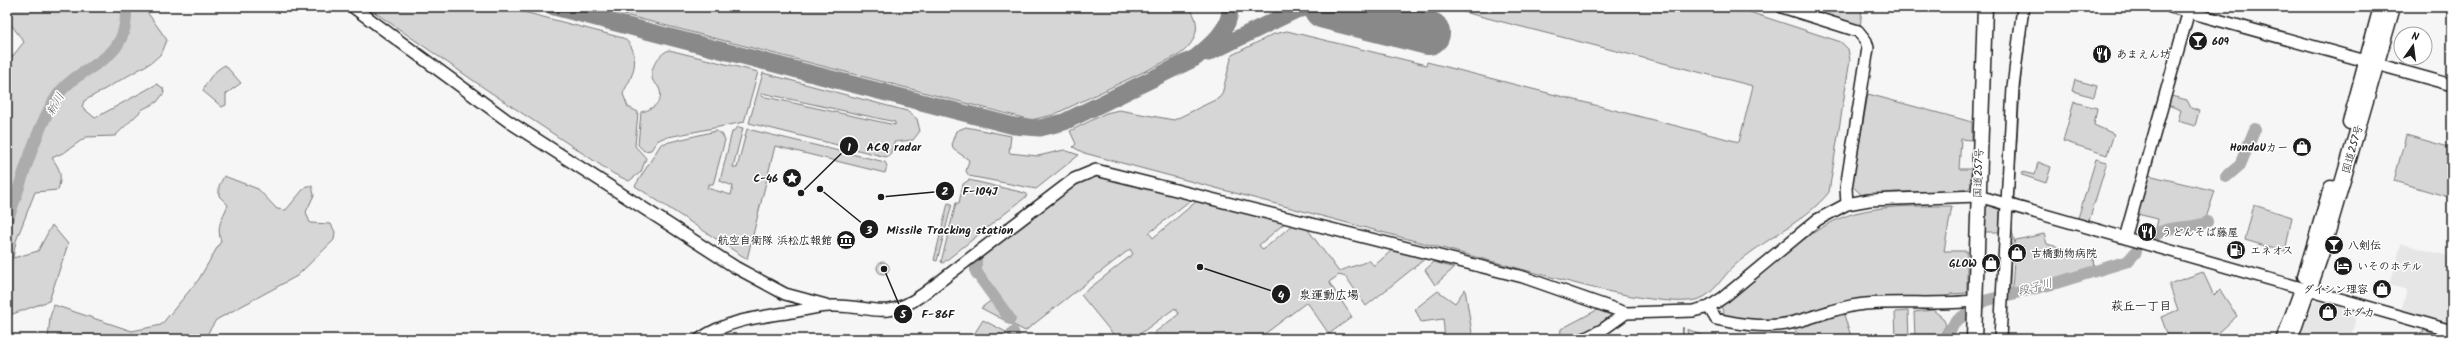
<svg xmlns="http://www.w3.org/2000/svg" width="2459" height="346" viewBox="0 0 2459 346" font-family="Kalam,'Klee One',sans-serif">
<rect width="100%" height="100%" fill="#f6f6f6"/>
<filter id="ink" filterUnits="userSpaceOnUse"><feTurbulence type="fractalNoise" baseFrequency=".025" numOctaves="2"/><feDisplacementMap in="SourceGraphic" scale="8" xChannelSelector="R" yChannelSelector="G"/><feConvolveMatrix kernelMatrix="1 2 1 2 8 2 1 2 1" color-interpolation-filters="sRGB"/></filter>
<g filter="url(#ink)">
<!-- built -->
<path fill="#e6e6e6" d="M 2403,244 L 2452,257 L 2452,324 L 2401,310 L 2407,290 L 2390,285 L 2401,245 Z
M 2322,300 L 2358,310 L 2352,333 L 2357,339 L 2299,339 L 2314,301 Z"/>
<!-- green -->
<path fill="#d6d6d6" stroke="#797979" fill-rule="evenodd" d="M 7,7 L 147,7 L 145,9 L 167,40 L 162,53 L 152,62 L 84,101 L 82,107 L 95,118 L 157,84 L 163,88 L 164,93 L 157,102 L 143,109 L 115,136 L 86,137 L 65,152 L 52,158 C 61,170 62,176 58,190 L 35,192 L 16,241 L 13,258 L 38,251 L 52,225 L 68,244 L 49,301 L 7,316 L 7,63 L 24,42 L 7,19 Z
M 367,7 L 505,7 L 623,38 C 636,46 637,64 631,77 C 629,84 625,87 623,94 L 628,107 L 638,112 L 635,146 L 646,158 L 641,172 L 629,181 L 614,174 L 487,90 Z
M 594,7 L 1189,7 C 1203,25 1196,43 1179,55 L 1053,115 L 1031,120 Z
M 1444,7 L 1734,7 L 1841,42 L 1848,49 L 1850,60 L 1829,192 C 1808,220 1761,241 1734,266 C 1723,276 1713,295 1699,299 C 1675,307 1610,292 1585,286 L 1084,153 L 1073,147 L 1076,144 L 1070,131 L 1106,113 L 1119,110 L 1174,120 L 1219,98 L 1222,94 L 1232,55 L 1274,34 L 1287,31 L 1426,65 L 1427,62 L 1739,142 L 1753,86 Z
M 1794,7 L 1862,7 L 1860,29 Z
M 669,50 L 758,72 L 744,122 L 663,138 L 657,141 L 651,150 L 644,151 L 638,145 L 641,112 C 652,110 665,101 659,88 C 658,85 654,83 653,81 C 648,69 659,54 669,50 Z
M 225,65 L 241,83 L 226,94 L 226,105 L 222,107 L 203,91 C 206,81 215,70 225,65 Z
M 763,73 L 907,111 L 917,119 L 920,131 L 913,140 L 894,142 L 890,155 L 886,157 L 749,123 ZM 762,93 L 895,122 L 895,125 L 761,96 Z
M 2075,80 L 2097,86 L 2094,97 L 2072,91 Z
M 1868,94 L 1972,122 L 1972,140 L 1961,139 L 1959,169 L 1971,169 L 1971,186 L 1966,191 L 1894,192 L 1863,196 L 1852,186 Z
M 2171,96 L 2187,100 L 2191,108 L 2199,111 L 2195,126 L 2178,121 L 2181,110 L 2168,105 Z
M 2074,102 L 2097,108 L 2094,125 L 2114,134 L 2107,155 L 2063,141 Z
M 738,127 L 743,128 L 733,167 L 737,168 L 747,129 L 885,162 L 887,166 L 885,173 L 775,146 L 747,259 L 635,186 L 661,144 L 716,131 L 722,134 L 725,140 L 714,181 L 713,184 L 709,184 L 707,188 L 731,195 L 733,186 L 720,181 L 732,132 Z
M 966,127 L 1011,136 L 1009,153 L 1038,156 L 1064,150 L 1079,155 L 1036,189 L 969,176 L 966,171 L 969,160 L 953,149 L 952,142 L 956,131 Z
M 2406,135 L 2452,148 L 2452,198 L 2394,181 Z
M 2096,159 L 2107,162 L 2089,221 L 2078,218 Z
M 2038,162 L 2051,167 L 2046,183 L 2022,175 L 2022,172 L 2035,175 Z
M 1090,175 L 1102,175 L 1193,198 L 1149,233 L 1153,238 L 1198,200 L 1286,222 L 1259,245 L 1263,250 L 1293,224 L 1306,227 L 1339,272 C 1349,266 1359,266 1369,260 L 1374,266 L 1392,250 L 1426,258 L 1366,306 L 1346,277 L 1339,275 L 1329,282 L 1352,317 L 1329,334 L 1307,302 L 1258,339 L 1158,339 L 1154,333 L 1179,314 L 1175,308 L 1133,339 L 1117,339 L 1081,295 L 1133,254 L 1130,249 L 1025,331 L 981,308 L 996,297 L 997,293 L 981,270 L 980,254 L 1077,180 Z
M 2148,175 L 2215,191 L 2206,218 L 2198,228 L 2155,234 L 2158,219 L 2137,214 Z
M 224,176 L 258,189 L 277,209 L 286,210 L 306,186 L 312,186 L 314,195 L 306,212 L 310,223 L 331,224 L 335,232 L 334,240 L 297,276 L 216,320 L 204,339 L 48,339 L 50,317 L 54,305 L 132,331 L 161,325 L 199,279 L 221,241 C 216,226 222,219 228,205 L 219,196 L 219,186 Z
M 969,180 L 1025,193 L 1027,196 L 943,263 L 941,262 L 956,203 L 959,203 L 963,184 Z
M 948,203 L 952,204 L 937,261 L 934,260 Z
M 1988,205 L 2000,210 L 1999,232 L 1983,232 L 1984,209 Z
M 2254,205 L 2292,217 L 2285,252 L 2245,240 Z
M 1952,206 L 1944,251 L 1967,251 L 1967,293 L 1950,294 L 1947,299 C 1916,299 1884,297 1853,301 C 1809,306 1770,332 1725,315 L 1721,307 C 1758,277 1810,225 1855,213 C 1886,205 1920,206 1952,206 Z
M 2013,212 L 2010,223 L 2015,243 L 2016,240 L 2044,234 L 2047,244 L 2093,257 L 2094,269 L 2012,290 L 2015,244 L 2004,246 L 2006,214 Z
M 1434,262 L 1454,268 L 1435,285 L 1425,270 Z
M877 268a6 6 0 1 1 12 0a6 6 0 1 1-12 0Z
M 2203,272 L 2214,296 L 2220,290 L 2237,316 L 2212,339 L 2169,339 L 2161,317 L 2178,310 L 2169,284 Z
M 1465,289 L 1473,339 L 1445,339 L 1443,319 L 1421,322 L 1415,309 L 1438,291 L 1455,303 Z
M 1597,310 L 1611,315 L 1611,321 L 1577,339 L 1560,339 L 1561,329 Z
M 1933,310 L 1943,318 L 1946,325 L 1938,339 L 1915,339 L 1914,312 Z
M 1908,311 L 1909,339 L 1896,339 L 1895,312 Z
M 1843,312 L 1852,339 L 1804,339 L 1793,329 L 1794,326 Z
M 983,320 L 1006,332 L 1005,339 L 971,339 Z
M 1687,329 L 1712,339 L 1688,339 Z
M 2422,330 L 2438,334 L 2436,339 L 2422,339 Z"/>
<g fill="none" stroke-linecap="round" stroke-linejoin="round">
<!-- stream -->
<path stroke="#727272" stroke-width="2" d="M 2013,199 L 2020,81 L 2026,30
M 2009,295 L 2012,217
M 1682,339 L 1683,328"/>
<!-- river -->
<path stroke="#acacac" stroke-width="12" d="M 2226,177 L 2240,165 L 2255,129
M 7,221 C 22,182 35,130 57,96 C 80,62 129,66 126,7
M 2154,236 C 2168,224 2191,230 2207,222
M 976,257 L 976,272 L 1010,319
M 1013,332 L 1015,339
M 1945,339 L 1955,322 L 1984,301 L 2056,283 L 2128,261 L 2136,252"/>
<!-- taxiway -->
<path stroke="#898989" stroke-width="17" d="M 554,7 L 1014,126 L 1040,128 L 1064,122 L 1195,58 C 1211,45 1231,29 1230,7
M 1208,53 L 1296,10 L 1311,7"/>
<!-- runway -->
<path stroke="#898989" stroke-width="44" d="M 1325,7 L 1428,33"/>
<defs>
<path id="secondary" d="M 353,7 L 508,121 L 735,267 L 785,294 L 826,305
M 1782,7 L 1858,31 L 1866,41 L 1868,48 L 1846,188 L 1847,204
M 2171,7 L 2452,85
M 2125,238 L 2190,7
M 1709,307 L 1716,319 C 1739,324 1762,328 1786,324 C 1813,319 1837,306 1865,304 C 1901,301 1938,305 1974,301
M 700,339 C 727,320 760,317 792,312 C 805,310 818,306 831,306 C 871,304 883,323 922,295 L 1074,179 L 1096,170 L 1523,277 L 1626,313 L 1693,311 L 1709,307 L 1724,297 L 1817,220 L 1847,204 L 1869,200 L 1978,196 L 2452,331
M 1584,339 L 1602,330 L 1626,313
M 2000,339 L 2013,87 L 2023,7
M 2282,339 L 2301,288
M 2292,339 L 2309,290"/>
<path id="highway" d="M 2350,122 L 2381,7
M 2305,276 L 2331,188
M 2309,290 L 2323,249 L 2393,7
M 1974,339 L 1985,7"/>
</defs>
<!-- secondary casing -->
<use href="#secondary" stroke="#1c1c1c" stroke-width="14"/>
<!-- highway casing -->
<use href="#highway" stroke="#1c1c1c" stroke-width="17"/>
<!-- secondary -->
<use href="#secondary" stroke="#fff" stroke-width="11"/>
<!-- highway -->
<use href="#highway" stroke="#fff" stroke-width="14"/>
</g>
</g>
<!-- icons -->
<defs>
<symbol id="bar-disc" viewBox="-11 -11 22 22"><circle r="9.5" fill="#1c1c1c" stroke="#fff"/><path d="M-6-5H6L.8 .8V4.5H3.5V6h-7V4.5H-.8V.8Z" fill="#fff"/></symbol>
<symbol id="restaurant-disc" viewBox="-11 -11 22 22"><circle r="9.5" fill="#1c1c1c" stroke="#fff"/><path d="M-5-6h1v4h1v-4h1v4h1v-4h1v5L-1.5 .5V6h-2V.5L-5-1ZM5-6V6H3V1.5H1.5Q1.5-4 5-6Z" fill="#fff"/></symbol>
<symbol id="shop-disc" viewBox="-11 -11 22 22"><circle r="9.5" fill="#1c1c1c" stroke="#fff"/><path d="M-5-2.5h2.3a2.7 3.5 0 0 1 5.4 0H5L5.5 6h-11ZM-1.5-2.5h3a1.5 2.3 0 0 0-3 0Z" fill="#fff"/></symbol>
<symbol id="sight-disc" viewBox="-11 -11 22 22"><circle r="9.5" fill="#1c1c1c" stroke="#fff"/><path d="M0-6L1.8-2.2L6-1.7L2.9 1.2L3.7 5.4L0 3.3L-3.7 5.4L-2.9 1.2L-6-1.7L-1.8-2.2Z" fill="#fff"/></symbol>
<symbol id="museum-disc" viewBox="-11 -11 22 22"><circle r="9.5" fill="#1c1c1c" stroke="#fff"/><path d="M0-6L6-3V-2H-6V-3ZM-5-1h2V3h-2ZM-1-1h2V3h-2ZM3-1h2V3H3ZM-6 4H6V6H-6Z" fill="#fff"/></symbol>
<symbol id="fuel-disc" viewBox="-11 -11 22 22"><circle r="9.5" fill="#1c1c1c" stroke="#fff"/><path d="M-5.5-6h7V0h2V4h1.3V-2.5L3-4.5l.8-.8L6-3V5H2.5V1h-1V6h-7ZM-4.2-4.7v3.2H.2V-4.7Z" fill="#fff"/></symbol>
<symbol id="hotel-disc" viewBox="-11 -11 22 22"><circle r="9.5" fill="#1c1c1c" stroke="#fff"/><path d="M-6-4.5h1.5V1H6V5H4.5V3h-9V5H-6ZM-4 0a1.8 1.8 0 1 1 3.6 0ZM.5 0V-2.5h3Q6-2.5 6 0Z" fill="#fff"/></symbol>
</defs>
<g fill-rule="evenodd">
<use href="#bar-disc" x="2187" y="30" width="22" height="22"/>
<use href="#restaurant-disc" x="2091" y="43" width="22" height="22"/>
<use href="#shop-disc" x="2291" y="136" width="22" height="22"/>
<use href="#sight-disc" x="781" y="167" width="22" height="22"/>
<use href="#restaurant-disc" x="2136" y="221" width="22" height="22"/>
<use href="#museum-disc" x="835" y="229" width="22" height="22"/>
<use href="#bar-disc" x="2323" y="234" width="22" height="22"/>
<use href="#fuel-disc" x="2225" y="239" width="22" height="22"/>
<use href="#shop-disc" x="2006" y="242" width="22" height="22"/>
<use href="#shop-disc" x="1980" y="252" width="22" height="22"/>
<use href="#hotel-disc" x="2332" y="255" width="22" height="22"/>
<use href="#shop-disc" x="2371" y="278" width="22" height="22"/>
<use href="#shop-disc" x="2317" y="301" width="22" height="22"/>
</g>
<g text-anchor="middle" stroke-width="3" stroke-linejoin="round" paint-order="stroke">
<!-- poi labels -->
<g font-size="11" font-weight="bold" fill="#1c1c1c" stroke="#fff" text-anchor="start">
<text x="2212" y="45">609</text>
<text x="2116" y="58">あまえん坊</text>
<text x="2288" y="151" text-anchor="end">HondaUカー</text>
<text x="778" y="182" text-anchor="end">C-46</text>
<text x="2161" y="236">うどんそば藤屋</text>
<text x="832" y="244" text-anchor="end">航空自衛隊 浜松広報館</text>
<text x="2348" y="249">八剣伝</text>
<text x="2250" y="254">エネオス</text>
<text x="2031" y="257">古橋動物病院</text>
<text x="1977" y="267" text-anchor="end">GLOW</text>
<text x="2357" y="270">いそのホテル</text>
<text x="2368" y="293" text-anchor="end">ダイシン理容</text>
<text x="2342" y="316">ホダカ</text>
</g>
<!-- street labels -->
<g font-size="11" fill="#1c1c1c" stroke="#fff">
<text transform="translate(2352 149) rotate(-74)" y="4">国道257号</text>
<text transform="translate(1978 173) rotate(-88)" y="4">国道257号</text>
</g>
<!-- water labels -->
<g font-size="12" font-style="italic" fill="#5d5d5d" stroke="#fff">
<text transform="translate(55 104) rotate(-60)" y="4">新川</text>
<text transform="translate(2035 287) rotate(-15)" y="4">段子川</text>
</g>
<!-- neighbourhood labels -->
<g font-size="12" font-weight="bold" fill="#1c1c1c" stroke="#fff">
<text x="2141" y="310">萩丘一丁目</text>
</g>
</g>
<!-- callouts -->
<path fill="none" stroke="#1c1c1c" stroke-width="1.5" d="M801 193L849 146M881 197L945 191M820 189L869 229M1200 267L1281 294M884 269L903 314"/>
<g fill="#1c1c1c" stroke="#fff" stroke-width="1.5">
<circle cx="801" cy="193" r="4"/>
<circle cx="881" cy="197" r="4"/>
<circle cx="820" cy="189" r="4"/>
<circle cx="1200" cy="267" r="4"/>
<circle cx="884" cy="269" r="4"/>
<circle cx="849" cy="146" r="10"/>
<circle cx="945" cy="191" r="10"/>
<circle cx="869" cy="229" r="10"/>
<circle cx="1281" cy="294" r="10"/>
<circle cx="903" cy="314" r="10"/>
</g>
<g font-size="12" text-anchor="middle" font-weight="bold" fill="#fff">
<text x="849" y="151">1</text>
<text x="945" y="195">2</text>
<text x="869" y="234">3</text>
<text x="1281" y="299">4</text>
<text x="903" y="318">5</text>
</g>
<g font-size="12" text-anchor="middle" font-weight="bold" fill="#1c1c1c" stroke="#fff" stroke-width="3" stroke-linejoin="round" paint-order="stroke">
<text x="894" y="151">ACQ radar</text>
<text x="980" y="195">F-104J</text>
<text x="950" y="234">Missile Tracking station</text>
<text x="1329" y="299">泉運動広場</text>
<text x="938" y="318">F-86F</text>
</g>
<!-- margin -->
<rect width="2459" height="346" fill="none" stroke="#fff" stroke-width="24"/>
<rect x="12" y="12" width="2435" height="322" fill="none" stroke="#1c1c1c" stroke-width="1.5" filter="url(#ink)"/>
<!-- north arrow -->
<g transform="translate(2413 46) rotate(14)"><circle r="19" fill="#ffffff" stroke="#a4a4a4"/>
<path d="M0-3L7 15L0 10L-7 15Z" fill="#1c1c1c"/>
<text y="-6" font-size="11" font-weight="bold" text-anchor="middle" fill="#1c1c1c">N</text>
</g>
</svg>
